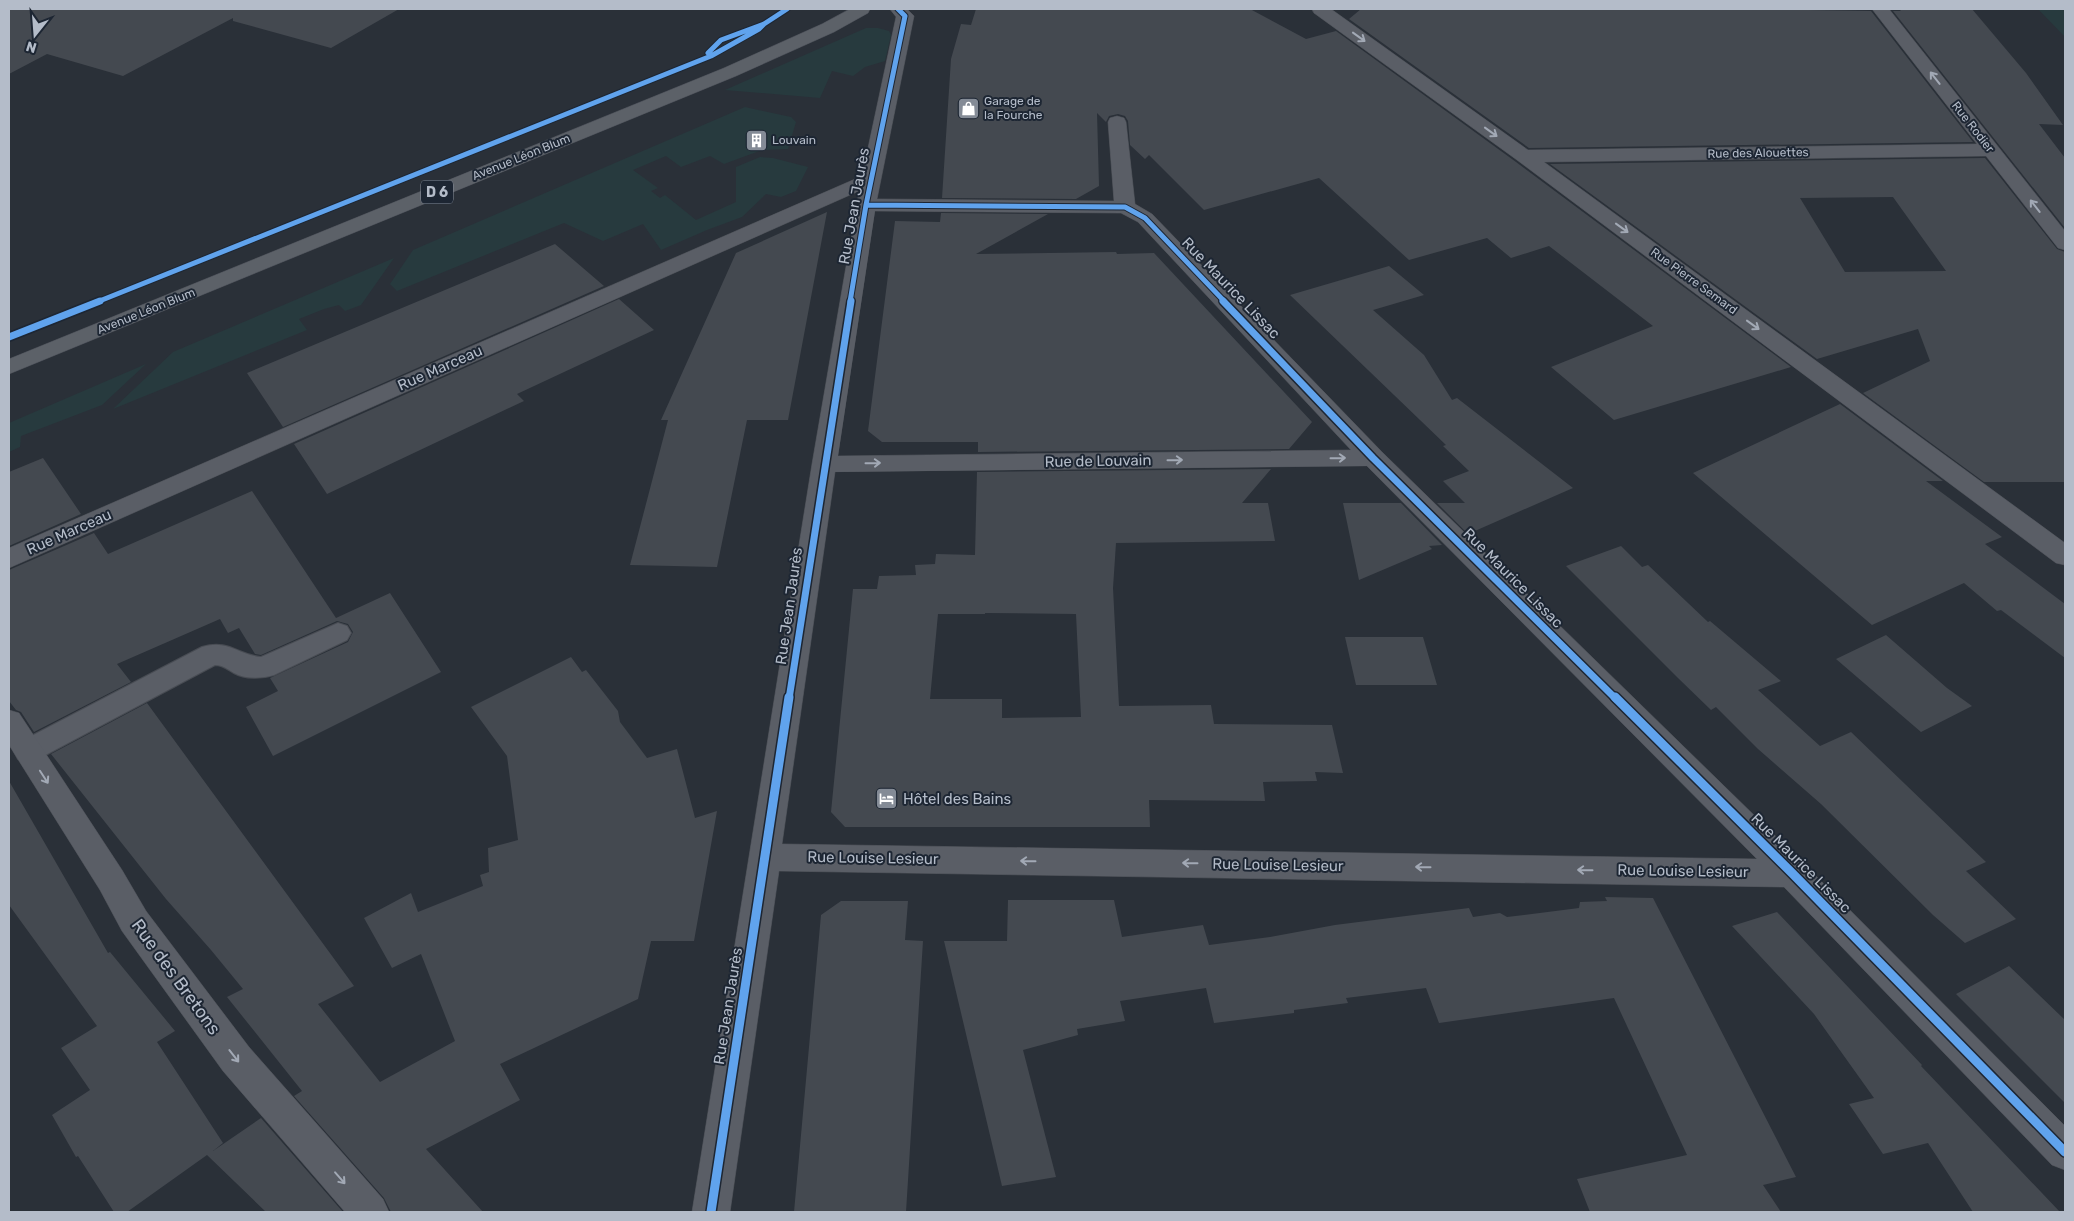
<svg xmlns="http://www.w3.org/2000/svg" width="2074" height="1221" viewBox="0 0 2074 1221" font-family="Rubik,sans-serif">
<rect width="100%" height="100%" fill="#2a3038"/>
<!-- green -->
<path fill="#273a3e" d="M 2038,9 L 2065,9 L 2065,37 Z
M 866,28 L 878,28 L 889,31 L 891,35 L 885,61 L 865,67 L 853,76 L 832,71 L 820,98 L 725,90 Z
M 745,107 L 791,117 L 796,122 L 788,149 L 762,150 L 724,164 L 710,156 L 681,167 L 666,156 L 633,170 L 658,188 L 651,191 L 660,198 L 665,195 L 696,220 L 736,202 L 736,167 L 760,157 L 773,158 L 808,167 L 796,191 L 781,197 L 766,194 L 742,217 L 707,230 L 661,250 L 643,224 L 603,241 L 564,223 L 397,291 L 390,284 L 413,250 Z
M 394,258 L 361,305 L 345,311 L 339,305 L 324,309 L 299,319 L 307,330 L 113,409 L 173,352 Z
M 146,364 L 102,405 L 21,436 L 20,447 L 9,452 L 9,423 Z"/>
<!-- building -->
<path fill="#444950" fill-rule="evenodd" d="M 9,9 L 399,9 L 331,48 L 233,21 L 233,18 L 123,76 L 47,54 L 9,74 Z
M 976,9 L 1250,9 L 1306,39 L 1336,31 L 1516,162 L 1791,367 L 1614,420 L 1551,367 L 1653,326 L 1549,246 L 1511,258 L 1487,238 L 1409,260 L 1319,178 L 1204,210 L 1149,155 L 1145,159 L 1130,145 L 1128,121 L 1125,116 L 1118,114 L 1109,116 L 1106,122 L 1097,113 L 1099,186 L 1076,199 L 942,198 L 951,59 L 961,24 L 971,25 Z
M 1361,9 L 1755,9 L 1871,11 L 1973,142 L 1529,148 L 1349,19 Z
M 1899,9 L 1972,9 L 2026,73 L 2063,125 L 2039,124 L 2065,158 L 2065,228 L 1893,11 L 1901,11 Z
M 1985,158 L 2057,249 L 2065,252 L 2065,482 L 1984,482 L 1863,393 L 1930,361 L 1918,329 L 1817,359 L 1550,164 ZM 1893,197 L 1946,271 L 1845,272 L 1800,198 Z
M 827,212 L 788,420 L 747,420 L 717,567 L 630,565 L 668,420 L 661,420 L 736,253 Z
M 941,213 L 1048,214 L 976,254 L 1116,252 L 1117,254 L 1154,253 L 1312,422 L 1289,449 L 978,452 L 978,442 L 882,442 L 868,431 L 895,221 L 940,222 Z
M 555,244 L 604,286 L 283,427 L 247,373 Z
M 1389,266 L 1424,295 L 1373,310 L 1424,355 L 1452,400 L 1457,398 L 1573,488 L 1468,534 L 1437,503 L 1465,503 L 1443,481 L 1469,471 L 1443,446 L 1446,445 L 1290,295 Z
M 619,299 L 654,330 L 517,394 L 524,401 L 327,494 L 294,444 Z
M 1840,404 L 1943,481 L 1926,481 L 2002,537 L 1985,544 L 2065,604 L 2065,658 L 2001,610 L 1997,611 L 1964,583 L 1872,625 L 1693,473 Z
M 43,458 L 81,514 L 9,546 L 9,472 Z
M 1271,469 L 1242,503 L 1268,503 L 1275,541 L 1116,543 L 1113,588 L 1119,706 L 1211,705 L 1214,724 L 1332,725 L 1343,773 L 1315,772 L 1317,781 L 1263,782 L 1265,801 L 1149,800 L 1150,827 L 845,827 L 831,812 L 853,589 L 877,589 L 879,576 L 916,575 L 915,565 L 935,564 L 936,554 L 975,555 L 977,472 ZM 985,613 L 1076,614 L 1081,717 L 1002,718 L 1002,699 L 930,699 L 938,614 L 985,614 Z
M 252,491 L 336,618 L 390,593 L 441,672 L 273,756 L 246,707 L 278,691 L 270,678 L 348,642 L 353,632 L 348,624 L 337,621 L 261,655 L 255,654 L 239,628 L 228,633 L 220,619 L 117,664 L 131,682 L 34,732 L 21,712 L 16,710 L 9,701 L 9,570 L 94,533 L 108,554 Z
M 1343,503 L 1401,503 L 1442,545 L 1429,546 L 1432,549 L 1359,580 Z
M 1621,546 L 1642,567 L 1648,565 L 1708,622 L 1710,621 L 1781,681 L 1758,690 L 1820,746 L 1851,732 L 1986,862 L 1966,871 L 2016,919 L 1965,943 L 1933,915 L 1821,804 L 1758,749 L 1716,707 L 1711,710 L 1678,678 L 1566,566 Z
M 1886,635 L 1947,688 L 1972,706 L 1921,732 L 1836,659 Z
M 1345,637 L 1423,637 L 1437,685 L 1356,685 Z
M 571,657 L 582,672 L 586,670 L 618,711 L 620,722 L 647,758 L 677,749 L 695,818 L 717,811 L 694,941 L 651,941 L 638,999 L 500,1064 L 520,1100 L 426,1149 L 483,1212 L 391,1212 L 384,1198 L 294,1096 L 302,1091 L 227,997 L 243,989 L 211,950 L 166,899 L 51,754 L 147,703 L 354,986 L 318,1004 L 380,1082 L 455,1041 L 421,954 L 392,968 L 364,918 L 411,893 L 418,912 L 483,886 L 480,875 L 489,872 L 488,848 L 518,840 L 507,756 L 471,707 Z
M 9,781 L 108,953 L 110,952 L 175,1031 L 157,1042 L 223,1143 L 213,1151 L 261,1118 L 343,1212 L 266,1212 L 207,1155 L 127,1212 L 114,1212 L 78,1156 L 76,1157 L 52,1115 L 90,1090 L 61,1048 L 97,1026 L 9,905 Z
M 1605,897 L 1653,898 L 1796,1177 L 1763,1185 L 1781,1212 L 1590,1212 L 1577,1179 L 1687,1155 L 1614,998 L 1439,1023 L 1426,988 L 1346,998 L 1348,1003 L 1294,1010 L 1294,1013 L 1214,1023 L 1206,988 L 1120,1001 L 1125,1021 L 1077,1029 L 1078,1035 L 1023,1050 L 1056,1177 L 1002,1186 L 944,941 L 1007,941 L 1008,900 L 1114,900 L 1122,937 L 1203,925 L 1209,945 L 1270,937 L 1335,925 L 1469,908 L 1473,917 L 1500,913 L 1507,917 L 1579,908 L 1580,902 L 1607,901 Z
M 841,901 L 908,901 L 905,940 L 923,941 L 906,1212 L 794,1212 L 821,915 Z
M 1777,912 L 1922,1065 L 1921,1066 L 2060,1212 L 1973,1212 L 1928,1143 L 1883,1154 L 1849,1104 L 1874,1098 L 1814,1014 L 1732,926 Z
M 2009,966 L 2065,1020 L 2065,1103 L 1956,994 Z"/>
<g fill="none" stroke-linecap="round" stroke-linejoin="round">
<defs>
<path id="lane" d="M 338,623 L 347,626 L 351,633 L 347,640 L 274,675 C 261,679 245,679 234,673 C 227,669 223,665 215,665 L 38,759 L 28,762 L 18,759 L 14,751 L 18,743 L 202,647 C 229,639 238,655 261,657 Z"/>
<path id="street" d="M 890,9 L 907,9 L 914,16 L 877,199 L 1114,201 L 1108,122 L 1110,118 L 1117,116 L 1124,118 L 1126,122 L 1135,204 L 1152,214 L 1382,452 L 1803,863 L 2065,1126 L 2065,1170 L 2052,1165 L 1784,887 L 779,871 L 730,1212 L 692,1212 L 812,464 L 859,191 L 9,568 L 9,548 L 862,176 L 896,17 ZM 875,211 L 1121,213 L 1138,222 L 1351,450 L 838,456 ZM 1367,466 L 1757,859 L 782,844 L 835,472 Z
M 1312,9 L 1331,9 L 1528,150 L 1977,144 L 1872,9 L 1889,9 L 2065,231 L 2065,250 L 2058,248 L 1986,156 L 1544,162 L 2065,543 L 2065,565 L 2056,563 L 1517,160 L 1314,13 Z
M 9,710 L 19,713 L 122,870 L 146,911 L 249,1047 L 383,1199 L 389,1212 L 345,1212 L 223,1071 L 122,931 L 100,890 L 9,745 Z"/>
<path id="primary" d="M 850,9 L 870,9 L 868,13 L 834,32 L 736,76 L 9,374 L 9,359 L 724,68 L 822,24 Z"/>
</defs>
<!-- lane casing -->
<use href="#lane" stroke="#484c53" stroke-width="2"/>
<!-- street casing -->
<use href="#street" stroke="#484c53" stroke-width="1"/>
<!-- primary casing -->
<use href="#primary" stroke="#484c55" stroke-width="1"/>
<!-- lane -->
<use href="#lane" fill="#5a5e66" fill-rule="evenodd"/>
<!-- street -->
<use href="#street" fill="#5a5e66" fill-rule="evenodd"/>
<!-- primary -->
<use href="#primary" fill="#5c6168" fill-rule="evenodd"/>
<defs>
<path id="cycleway-far2" d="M 708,53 L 721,40 L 764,24 L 787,9
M 866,205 L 1125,207 L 1145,218 L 1225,302
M 97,302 L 711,56 L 759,29 L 764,24
M 850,302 L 866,205 L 905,16 L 898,9"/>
<path id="cycleway-far1" d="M 1223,301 L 1373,458 L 1616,699
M 9,337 L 100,301
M 789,699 L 851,301"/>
<path id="cycleway" d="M 1615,697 L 1792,873 L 2065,1152
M 711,1212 L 789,697"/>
</defs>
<!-- cycleway-far2 casing -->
<use href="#cycleway-far2" stroke="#1d2633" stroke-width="7"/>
<!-- cycleway-far1 casing -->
<use href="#cycleway-far1" stroke="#1d2633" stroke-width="10"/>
<!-- cycleway casing -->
<use href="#cycleway" stroke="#1d2633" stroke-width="12"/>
<!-- cycleway-far2 -->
<use href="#cycleway-far2" stroke="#60a3ed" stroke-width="5"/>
<!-- cycleway-far1 -->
<use href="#cycleway-far1" stroke="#60a3ed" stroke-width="7"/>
<!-- cycleway -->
<use href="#cycleway" stroke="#60a3ed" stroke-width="9"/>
</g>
<!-- one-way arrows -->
<defs><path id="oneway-shaft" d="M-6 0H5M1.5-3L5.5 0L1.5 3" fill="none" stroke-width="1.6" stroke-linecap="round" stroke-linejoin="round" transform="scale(1.25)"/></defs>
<g stroke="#a2a9b5">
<use href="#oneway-shaft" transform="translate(1359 37) rotate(36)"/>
<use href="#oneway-shaft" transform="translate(1935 78) rotate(-128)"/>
<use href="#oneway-shaft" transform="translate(1491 132) rotate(36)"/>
<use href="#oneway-shaft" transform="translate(2035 206) rotate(-128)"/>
<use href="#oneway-shaft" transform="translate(1622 228) rotate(36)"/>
<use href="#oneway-shaft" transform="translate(1753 325) rotate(36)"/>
<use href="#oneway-shaft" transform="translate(1338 458) rotate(-1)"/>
<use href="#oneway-shaft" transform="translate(1175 460) rotate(-1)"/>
<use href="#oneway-shaft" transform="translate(873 463) rotate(-1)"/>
<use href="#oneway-shaft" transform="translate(44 777) rotate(57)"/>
<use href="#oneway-shaft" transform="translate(1028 861) rotate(-179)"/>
<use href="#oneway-shaft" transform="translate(1190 863) rotate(-179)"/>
<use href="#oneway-shaft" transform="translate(1423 867) rotate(-179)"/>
<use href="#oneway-shaft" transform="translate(1585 870) rotate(-179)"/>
<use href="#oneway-shaft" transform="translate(234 1056) rotate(52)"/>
<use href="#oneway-shaft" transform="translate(340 1178) rotate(49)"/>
</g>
<!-- icons -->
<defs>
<symbol id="shop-square" viewBox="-11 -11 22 22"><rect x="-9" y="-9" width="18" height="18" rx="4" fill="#848b96" stroke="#1d2633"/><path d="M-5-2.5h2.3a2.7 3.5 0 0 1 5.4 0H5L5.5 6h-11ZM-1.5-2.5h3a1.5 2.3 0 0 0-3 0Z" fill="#fff"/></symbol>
<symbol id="building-square" viewBox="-11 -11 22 22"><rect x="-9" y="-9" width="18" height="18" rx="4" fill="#848b96" stroke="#1d2633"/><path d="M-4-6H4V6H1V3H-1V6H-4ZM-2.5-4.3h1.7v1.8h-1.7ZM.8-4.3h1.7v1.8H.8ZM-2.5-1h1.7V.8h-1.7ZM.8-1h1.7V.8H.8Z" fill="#fff"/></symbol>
<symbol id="hotel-square" viewBox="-11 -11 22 22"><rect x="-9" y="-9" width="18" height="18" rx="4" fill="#848b96" stroke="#1d2633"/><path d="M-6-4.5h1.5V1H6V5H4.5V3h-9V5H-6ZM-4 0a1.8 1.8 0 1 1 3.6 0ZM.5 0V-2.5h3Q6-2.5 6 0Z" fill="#fff"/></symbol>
</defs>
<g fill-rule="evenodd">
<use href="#shop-square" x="956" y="96" width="25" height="25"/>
<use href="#building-square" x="744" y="128" width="25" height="25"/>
<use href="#hotel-square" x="874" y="786" width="25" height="25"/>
</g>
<g text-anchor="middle" stroke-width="4" stroke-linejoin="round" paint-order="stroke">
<!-- far-poi labels -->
<g font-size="12" fill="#b4bcc9" stroke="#1d2633" text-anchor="start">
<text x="984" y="105">Garage de<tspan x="984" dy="14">la Fourche</tspan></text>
<text x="772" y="144">Louvain</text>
</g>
<!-- far-street labels -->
<g font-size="12" fill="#b4bcc9" stroke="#1d2633">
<text transform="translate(1973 127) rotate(52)" y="4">Rue Rodier</text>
<text transform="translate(1758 153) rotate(-1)" y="4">Rue des Alouettes</text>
<text transform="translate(521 157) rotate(-22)" y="4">Avenue Léon Blum</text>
<text transform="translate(1694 281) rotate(36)" y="4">Rue Pierre Semard</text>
<text transform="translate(146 311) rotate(-22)" y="4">Avenue Léon Blum</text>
</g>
<!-- shield labels -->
<rect fill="#1d2633" stroke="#878f9c" stroke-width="1" x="421" y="180.5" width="32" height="23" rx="4"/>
<g font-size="14" font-weight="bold" fill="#b4bcc9">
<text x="437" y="197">D 6</text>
</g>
<!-- street labels -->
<g font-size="15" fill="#b4bcc9" stroke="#1d2633">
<text transform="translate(854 206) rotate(-80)" y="5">Rue Jean Jaurès</text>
<text transform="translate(1231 288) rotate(46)" y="5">Rue Maurice Lissac</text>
<text transform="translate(440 368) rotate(-24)" y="5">Rue Marceau</text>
<text transform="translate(1098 461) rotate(-1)" y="5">Rue de Louvain</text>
<text transform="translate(69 532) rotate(-24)" y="5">Rue Marceau</text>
<text transform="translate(1513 578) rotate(45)" y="5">Rue Maurice Lissac</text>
<text transform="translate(789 606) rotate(-82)" y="5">Rue Jean Jaurès</text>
<text transform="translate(873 858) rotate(1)" y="5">Rue Louise Lesieur</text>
<text transform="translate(1801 863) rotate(45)" y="5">Rue Maurice Lissac</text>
<text transform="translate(1278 865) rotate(1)" y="5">Rue Louise Lesieur</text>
<text transform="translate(1683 871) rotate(1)" y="5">Rue Louise Lesieur</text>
<text transform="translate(728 1006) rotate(-81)" y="5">Rue Jean Jaurès</text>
</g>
<!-- poi labels -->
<g font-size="15" fill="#b4bcc9" stroke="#1d2633" text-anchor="start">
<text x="903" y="804">Hôtel des Bains</text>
</g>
<!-- near-street labels -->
<g font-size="18" fill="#b4bcc9" stroke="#1d2633">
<text transform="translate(176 977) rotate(54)" y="6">Rue des Bretons</text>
</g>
</g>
<!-- border -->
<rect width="2074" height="1221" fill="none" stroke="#b4bcc9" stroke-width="20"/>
<!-- north arrow -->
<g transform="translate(35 35) rotate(197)" stroke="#1d2633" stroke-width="4" paint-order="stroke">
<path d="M0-4L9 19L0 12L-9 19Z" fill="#b4bcc9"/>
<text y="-8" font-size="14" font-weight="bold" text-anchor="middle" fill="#b4bcc9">N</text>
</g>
</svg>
